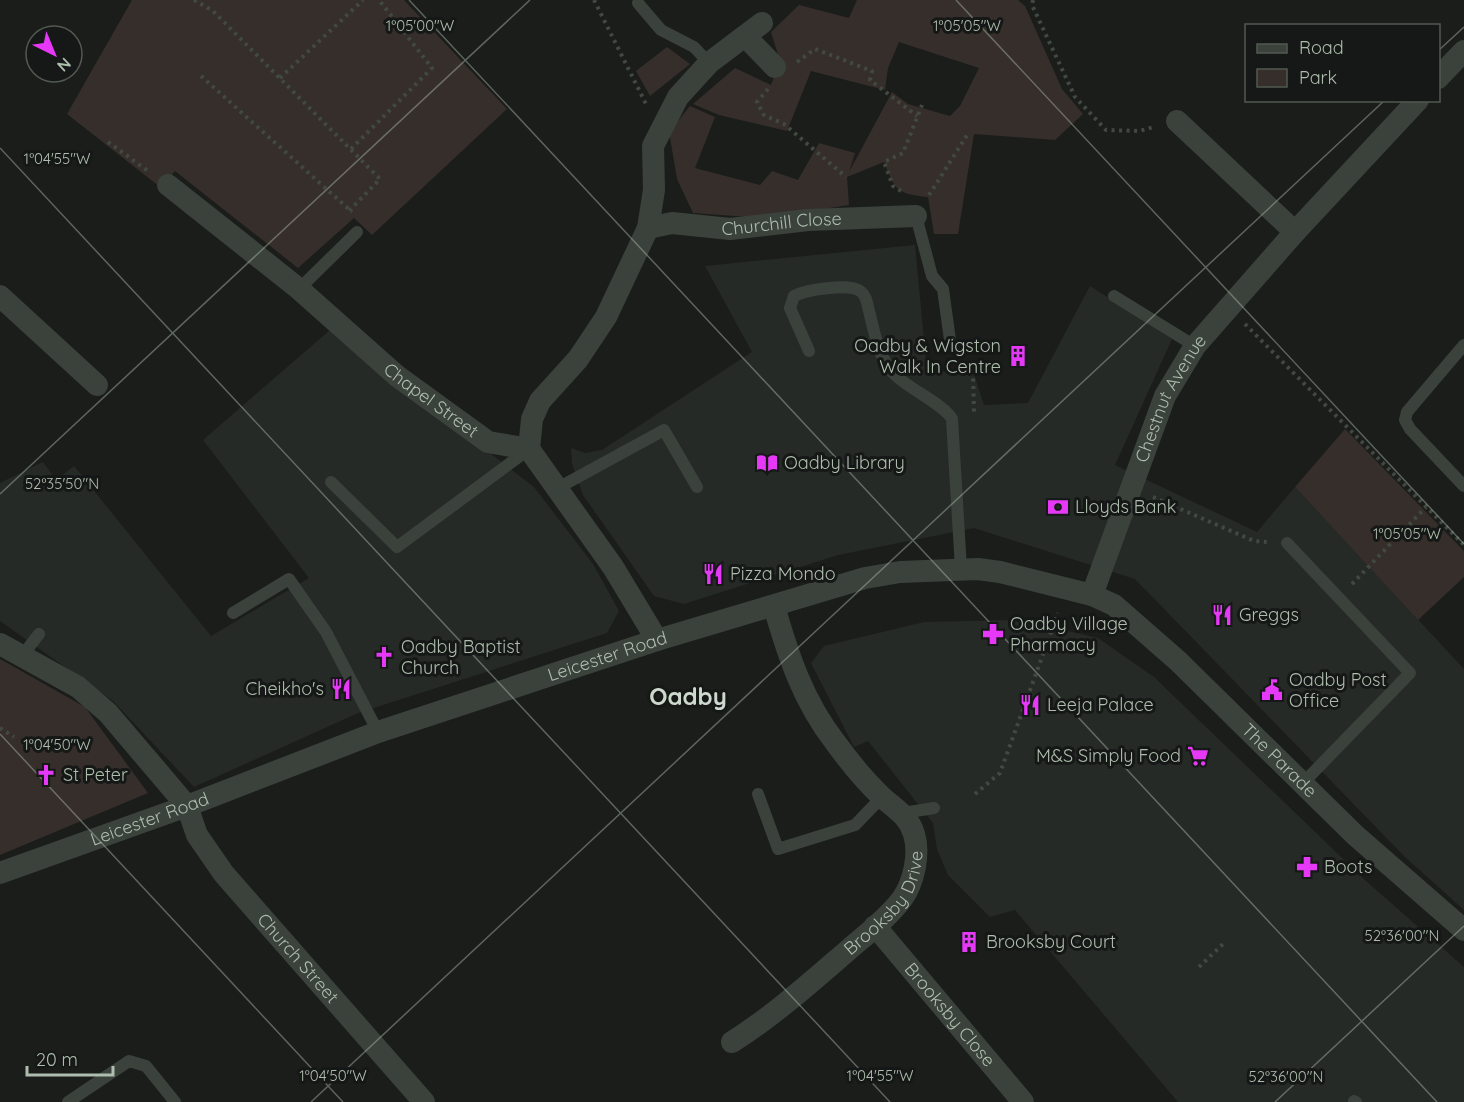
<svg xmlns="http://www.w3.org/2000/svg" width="1464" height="1102" viewBox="0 0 1464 1102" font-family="Quicksand,sans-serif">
<rect width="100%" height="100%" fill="#1b1d1b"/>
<!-- built -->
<path fill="#262a27" d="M 915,245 L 927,372 L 973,371 L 984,405 L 1028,403 L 1090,286 L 1172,339 L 1115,465 L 1257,532 L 1295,487 L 1464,669 L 1464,910 L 1404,856 L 1135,579 L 974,528 L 838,555 L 684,604 L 654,596 L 583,495 L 572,464 L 571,448 L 585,453 L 602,450 L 752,352 L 705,266 Z
M 330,330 L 534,487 L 593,564 L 619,611 L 607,633 L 358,713 L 194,787 L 113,701 L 0,621 L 0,483 L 43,462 L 56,480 L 74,466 L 211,636 L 309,578 L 203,440 Z
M 1020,620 L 1098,638 L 1154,677 L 1366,881 L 1464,967 L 1464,1102 L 1178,1102 L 1015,910 L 990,917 L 948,875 L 937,849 L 933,823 L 868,741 L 854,747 L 811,663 L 824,646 L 924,622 Z"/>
<!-- green -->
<path fill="#362e2a" d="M 132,0 L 404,0 L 507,109 L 372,235 L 354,218 L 298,268 L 175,171 L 160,187 L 67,114 Z
M 857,0 L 1018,0 L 1025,6 L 1062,89 L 1083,114 L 1055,140 L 974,134 L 958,234 L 934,234 L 928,197 C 897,194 895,190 884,162 L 847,177 L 849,205 L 765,218 L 693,213 L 677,179 L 669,132 L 690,106 L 715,117 L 695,168 L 760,185 L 772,171 L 798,180 L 819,143 L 855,153 L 849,172 L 892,92 L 908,104 L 950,116 L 960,106 L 979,68 L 899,42 L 888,68 L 885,90 L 811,71 L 787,131 L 719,115 L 693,104 L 735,68 L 771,85 L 780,61 L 771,32 L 799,5 L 849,18 Z
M 667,47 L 690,64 L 650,96 L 636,71 Z
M 1345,429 L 1464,551 L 1464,577 L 1418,620 L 1295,487 Z
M 0,659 L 85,707 L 148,793 L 0,855 Z"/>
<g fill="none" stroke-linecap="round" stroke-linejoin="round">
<!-- path -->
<path stroke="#424941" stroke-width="4" stroke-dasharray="3 4.5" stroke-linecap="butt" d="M 194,0 L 213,11 L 380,179 L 346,214
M 594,0 L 646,104
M 1033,0 L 1032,5 L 1075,97 L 1106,130 L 1139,131 L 1154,127
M 797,62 L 815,49 L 872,71 L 870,80 L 917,116
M 201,76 L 352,212
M 280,78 L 363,0
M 768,89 L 757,102 L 764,115 L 784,124 L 846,177
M 108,142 L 148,171
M 351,149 L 432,68 L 379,0
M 901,191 L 893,186 L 884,162 L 903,153 L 922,105
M 929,195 L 969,132
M 1245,324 L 1464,545
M 973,371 L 974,415
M 1153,497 L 1254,541 L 1268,542
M 1352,584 L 1426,507
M 0,728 L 14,737
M 975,794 L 1000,773 L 1058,613
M 1199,967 L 1224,943"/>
<!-- service -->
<path stroke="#3b423c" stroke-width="12" d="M 638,3 L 661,30 L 694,47 L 709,63
M 916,216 L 932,276 L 943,289 L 950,340
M 299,289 L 357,232
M 1114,296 L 1195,346
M 1464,345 L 1407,412 L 1405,420 L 1410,429 L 1464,486
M 809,351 L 790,308 L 794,296 C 805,290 849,283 860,291 C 862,292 865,297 866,299 C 873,324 876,354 893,373 C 908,389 944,404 952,419 L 961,569
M 331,482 L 397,547 L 528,450
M 556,489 L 664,430 L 697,487
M 1287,543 L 1410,673 L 1302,784
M 233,613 L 289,579 L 326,632 L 378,732
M 22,656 L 39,634
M 758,794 L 778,849 L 855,825 L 882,797
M 903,813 L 934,808
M 1354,1101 L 1356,1102
M 68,1102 L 129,1061 L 146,1066 L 175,1102"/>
<!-- minor -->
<g stroke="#3b423c" stroke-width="22">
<path d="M 745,36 L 775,67"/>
<path d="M 1438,78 L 1464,51"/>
<path d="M 1177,121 L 1295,232"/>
<path id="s1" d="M 168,185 L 299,289 L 397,376 L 488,442 L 529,449 L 613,567 L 657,640"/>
<path d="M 648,228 L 654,190 L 653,146 L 678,97 L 709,63 L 762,23"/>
<path d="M 0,296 L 97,385"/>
<path id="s2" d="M 529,449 L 532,419 L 540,401 L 578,359 L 606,317 L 648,228 L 672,223 L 730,229 L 808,220 L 916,216"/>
<path id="s3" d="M 1092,595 L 1165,396 L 1195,346 L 1295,232 L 1418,100"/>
<path id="s4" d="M 0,644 L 78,687 L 108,713 L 187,806 L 197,835 L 224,874 L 424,1102"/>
<path id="s5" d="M 0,873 L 187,806 L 378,732 L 657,640 L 865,578 L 900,572 L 978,569 L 1000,572 L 1092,595 L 1114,605 L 1178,661 L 1355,835 L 1464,930"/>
<path id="s6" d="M 875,926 L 1023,1102"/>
<path id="s7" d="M 732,1042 C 773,1016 809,984 846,952 C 864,936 887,919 902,899 C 914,882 920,854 914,834 C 909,816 895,809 882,797 C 865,781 848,760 835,742 C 803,701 788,655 774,606"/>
</g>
</g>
<!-- ticks -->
<path fill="none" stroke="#aebdad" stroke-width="1.5" stroke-opacity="0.45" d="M 409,0 L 1437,1102M 956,0 L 1464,544M 1438,51 L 1464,27M 0,148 L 890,1102M 0,494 L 530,0M 0,734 L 343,1102M 311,1102 L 1385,100M 1275,1102 L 1464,926"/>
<!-- icons -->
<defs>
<symbol id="building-bare" viewBox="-9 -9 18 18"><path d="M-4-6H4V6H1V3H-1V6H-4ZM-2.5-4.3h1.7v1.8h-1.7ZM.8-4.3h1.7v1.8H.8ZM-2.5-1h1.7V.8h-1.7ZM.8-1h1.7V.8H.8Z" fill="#e639f7" stroke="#151816" stroke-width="2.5" paint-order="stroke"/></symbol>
<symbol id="library-bare" viewBox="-9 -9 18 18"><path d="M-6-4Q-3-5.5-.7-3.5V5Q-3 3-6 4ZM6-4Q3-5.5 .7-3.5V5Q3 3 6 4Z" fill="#e639f7" stroke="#151816" stroke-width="2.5" paint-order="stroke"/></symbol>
<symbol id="bank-bare" viewBox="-9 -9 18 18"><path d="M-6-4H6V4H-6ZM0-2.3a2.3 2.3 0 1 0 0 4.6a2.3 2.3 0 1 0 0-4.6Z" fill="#e639f7" stroke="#151816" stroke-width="2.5" paint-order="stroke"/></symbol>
<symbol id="restaurant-bare" viewBox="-9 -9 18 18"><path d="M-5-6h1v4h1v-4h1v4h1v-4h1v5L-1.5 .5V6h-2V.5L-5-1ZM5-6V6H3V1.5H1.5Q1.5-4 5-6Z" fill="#e639f7" stroke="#151816" stroke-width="2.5" paint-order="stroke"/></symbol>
<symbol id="pharmacy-bare" viewBox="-9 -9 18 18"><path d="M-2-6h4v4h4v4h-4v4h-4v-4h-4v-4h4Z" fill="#e639f7" stroke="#151816" stroke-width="2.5" paint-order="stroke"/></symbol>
<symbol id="church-bare" viewBox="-9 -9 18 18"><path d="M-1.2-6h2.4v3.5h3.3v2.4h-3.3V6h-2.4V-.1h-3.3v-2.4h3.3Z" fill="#e639f7" stroke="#151816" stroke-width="2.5" paint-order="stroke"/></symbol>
<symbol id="civic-bare" viewBox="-9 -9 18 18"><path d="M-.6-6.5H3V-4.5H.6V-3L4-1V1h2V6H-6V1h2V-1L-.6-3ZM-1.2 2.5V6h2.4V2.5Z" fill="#e639f7" stroke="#151816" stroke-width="2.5" paint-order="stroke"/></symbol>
<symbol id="supermarket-bare" viewBox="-9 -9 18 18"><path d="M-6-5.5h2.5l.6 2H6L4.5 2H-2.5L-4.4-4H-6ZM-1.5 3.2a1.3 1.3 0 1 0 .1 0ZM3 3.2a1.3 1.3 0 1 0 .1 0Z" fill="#e639f7" stroke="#151816" stroke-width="2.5" paint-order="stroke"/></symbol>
</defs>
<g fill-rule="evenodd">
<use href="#building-bare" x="1003" y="341" width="30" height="30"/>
<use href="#library-bare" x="752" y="448" width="30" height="30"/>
<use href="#bank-bare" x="1043" y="492" width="30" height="30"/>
<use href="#restaurant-bare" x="698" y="559" width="30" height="30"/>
<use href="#restaurant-bare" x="1207" y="600" width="30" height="30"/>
<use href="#pharmacy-bare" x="978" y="619" width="30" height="30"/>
<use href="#church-bare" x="369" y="642" width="30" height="30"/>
<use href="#restaurant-bare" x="326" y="674" width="30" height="30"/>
<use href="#civic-bare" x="1257" y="675" width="30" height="30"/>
<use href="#restaurant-bare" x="1015" y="690" width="30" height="30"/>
<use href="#supermarket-bare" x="1183" y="741" width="30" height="30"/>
<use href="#church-bare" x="31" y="760" width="30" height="30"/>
<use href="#pharmacy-bare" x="1292" y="852" width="30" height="30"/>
<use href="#building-bare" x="954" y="927" width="30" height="30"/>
</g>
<g text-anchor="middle" stroke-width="6" stroke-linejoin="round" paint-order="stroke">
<!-- street labels -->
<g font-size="18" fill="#aebdad" stroke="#151816">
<text dy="6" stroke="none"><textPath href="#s2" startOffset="390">Churchill Close</textPath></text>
<text dy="6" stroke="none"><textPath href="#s1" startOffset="340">Chapel Street</textPath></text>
<text dy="6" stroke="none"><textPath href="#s3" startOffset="212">Chestnut Avenue</textPath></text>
<text dy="6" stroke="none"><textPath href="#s5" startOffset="645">Leicester Road</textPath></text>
<text dy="6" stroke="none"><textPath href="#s5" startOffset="1396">The Parade</textPath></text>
<text dy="6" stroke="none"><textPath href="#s5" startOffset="159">Leicester Road</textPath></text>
<text dy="6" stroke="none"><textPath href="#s7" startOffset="210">Brooksby Drive</textPath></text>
<text dy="6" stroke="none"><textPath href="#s4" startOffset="441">Church Street</textPath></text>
<text dy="6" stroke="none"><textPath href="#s6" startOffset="116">Brooksby Close</textPath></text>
</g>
<!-- poi labels -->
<g font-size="18" fill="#aebdad" stroke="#151816" text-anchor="start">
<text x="1001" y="352" text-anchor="end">Oadby &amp; Wigston<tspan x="1001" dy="21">Walk In Centre</tspan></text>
<text x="784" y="469">Oadby Library</text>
<text x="1075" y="513">Lloyds Bank</text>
<text x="730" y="580">Pizza Mondo</text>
<text x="1239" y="621">Greggs</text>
<text x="1010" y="630">Oadby Village<tspan x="1010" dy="21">Pharmacy</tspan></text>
<text x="401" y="653">Oadby Baptist<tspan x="401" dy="21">Church</tspan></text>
<text x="1289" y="686">Oadby Post<tspan x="1289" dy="21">Office</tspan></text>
<text x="324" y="695" text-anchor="end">Cheikho's</text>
<text x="1047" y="711">Leeja Palace</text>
<text x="1181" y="762" text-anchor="end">M&amp;S Simply Food</text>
<text x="63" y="781">St Peter</text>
<text x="1324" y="873">Boots</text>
<text x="986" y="948">Brooksby Court</text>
</g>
<!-- district labels -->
<g font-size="24" font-weight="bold" fill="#ced9ce" stroke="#151816">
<text x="688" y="705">Oadby</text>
</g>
</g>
<g font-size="15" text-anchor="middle" fill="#aebdad" stroke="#151816" stroke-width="6" stroke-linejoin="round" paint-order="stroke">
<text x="420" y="31">1°05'00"W</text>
<text x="967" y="31">1°05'05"W</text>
<text x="57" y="164">1°04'55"W</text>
<text x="62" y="489">52°35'50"N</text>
<text x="1407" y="539">1°05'05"W</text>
<text x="57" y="750">1°04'50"W</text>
<text x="1402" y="941">52°36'00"N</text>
<text x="333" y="1081">1°04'50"W</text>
<text x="880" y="1081">1°04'55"W</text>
<text x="1286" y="1082">52°36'00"N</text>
</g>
<!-- legend -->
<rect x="1245" y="24" width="195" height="78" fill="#151816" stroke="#525a52" stroke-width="1.5"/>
<rect x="1257" y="44" width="30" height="9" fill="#3b423c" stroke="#525a52" stroke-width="1.5"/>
<text x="1299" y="54" font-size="18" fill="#aebdad">Road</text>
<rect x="1257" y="69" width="30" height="18" fill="#362e2a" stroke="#525a52" stroke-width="1.5"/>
<text x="1299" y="84" font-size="18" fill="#aebdad">Park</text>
<!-- north arrow -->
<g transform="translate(54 54) rotate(137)"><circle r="28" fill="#151816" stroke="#525a52" stroke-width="1.5"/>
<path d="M0-4.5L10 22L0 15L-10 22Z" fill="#e639f7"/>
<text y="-9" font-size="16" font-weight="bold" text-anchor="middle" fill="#aebdad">N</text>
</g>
<!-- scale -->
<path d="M27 1066v9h86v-9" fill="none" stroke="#aebdad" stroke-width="3"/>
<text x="36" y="1066" font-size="18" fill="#aebdad" stroke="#151816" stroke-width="4.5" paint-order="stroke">20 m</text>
</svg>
